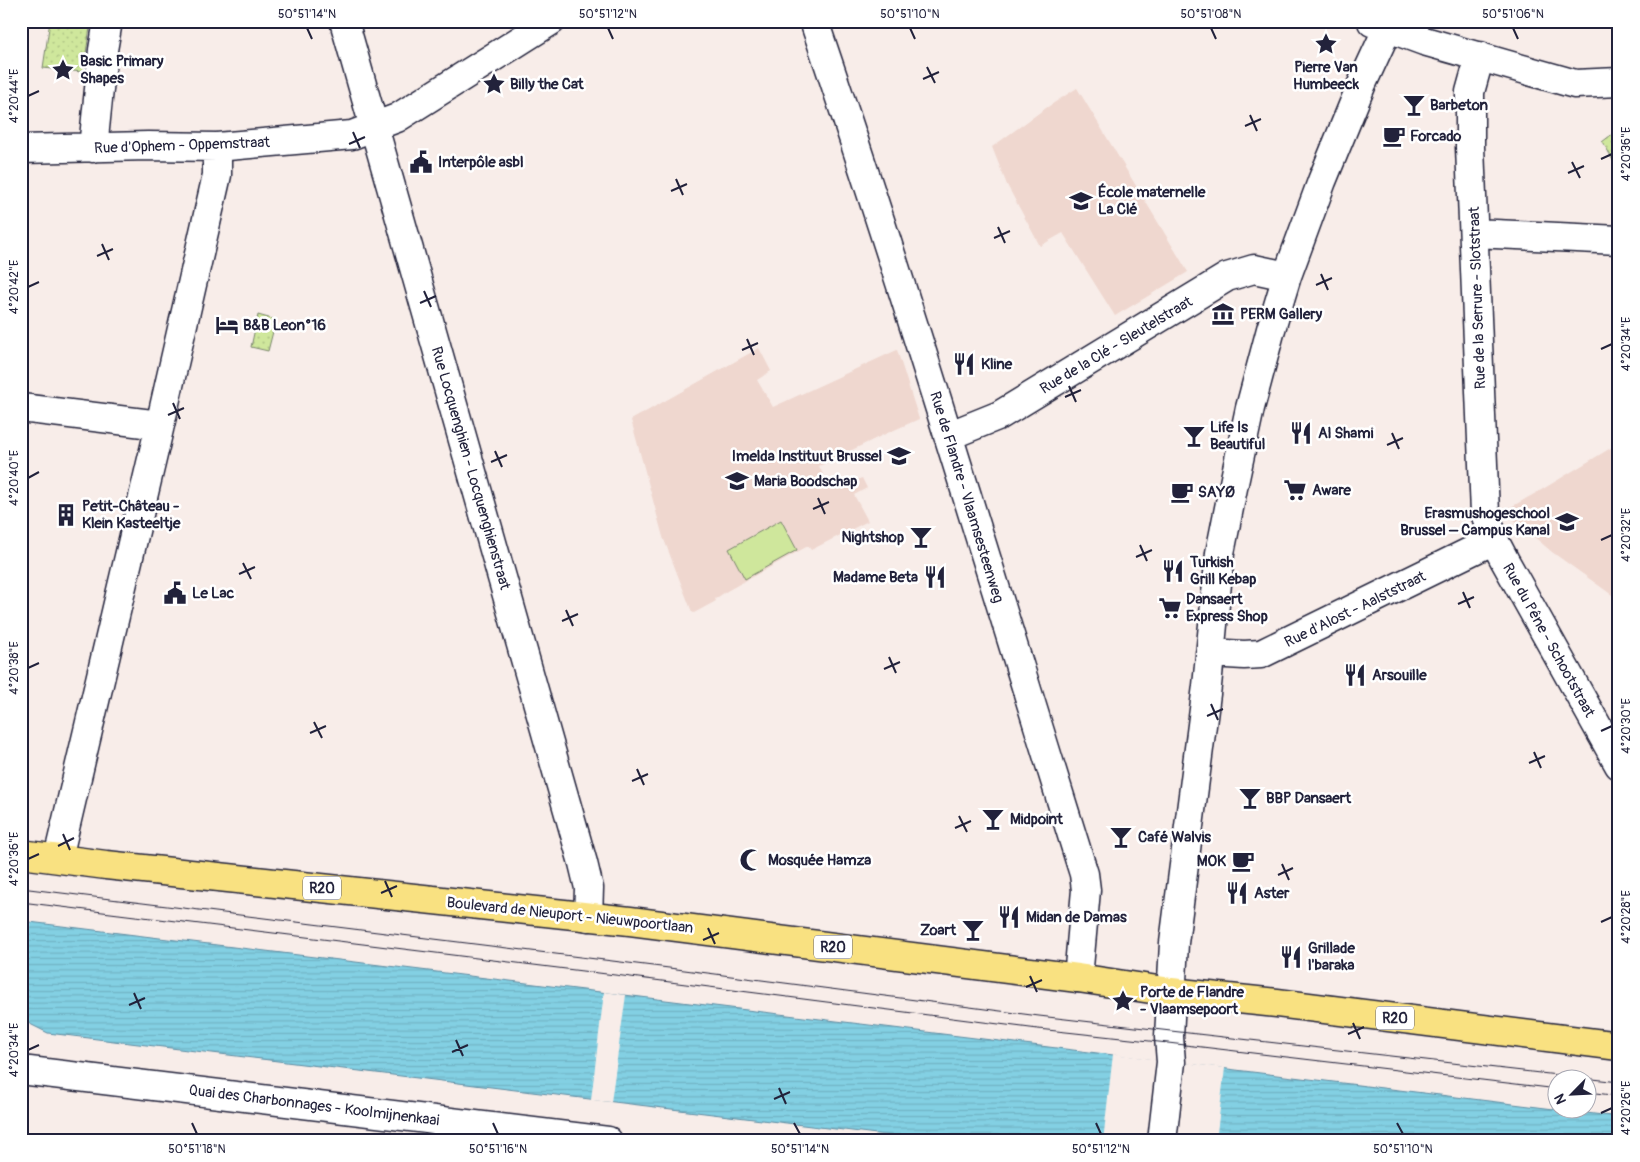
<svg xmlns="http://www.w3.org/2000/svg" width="1640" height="1162" viewBox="0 0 1640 1162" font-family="Pangolin,sans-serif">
<defs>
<pattern id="park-dots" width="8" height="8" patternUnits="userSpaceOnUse" patternTransform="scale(1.25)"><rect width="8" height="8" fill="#cfe79c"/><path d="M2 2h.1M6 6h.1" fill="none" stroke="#b1c687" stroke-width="1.8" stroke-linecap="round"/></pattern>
<pattern id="water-rules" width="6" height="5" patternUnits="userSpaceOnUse" patternTransform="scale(1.25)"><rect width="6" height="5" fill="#83d0e3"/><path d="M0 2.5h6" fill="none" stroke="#71b2c4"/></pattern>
</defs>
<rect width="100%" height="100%" fill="#f8ede9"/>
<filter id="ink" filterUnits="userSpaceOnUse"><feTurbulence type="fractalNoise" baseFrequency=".02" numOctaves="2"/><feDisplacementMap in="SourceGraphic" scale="10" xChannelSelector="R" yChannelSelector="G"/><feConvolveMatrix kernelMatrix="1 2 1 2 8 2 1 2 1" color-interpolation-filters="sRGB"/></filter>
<g filter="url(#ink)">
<!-- built -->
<path fill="#efd7cf" d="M 1077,88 L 1188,272 L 1115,316 L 1063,233 L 1040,246 L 1007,185 L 992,147 L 1043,110 Z
M 759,348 L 771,371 L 757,380 L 773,407 L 897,350 L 919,419 L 883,435 L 819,466 L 830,490 L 862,478 L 867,488 L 854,495 L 868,521 L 811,550 L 808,546 L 727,591 L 715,599 L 716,601 L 694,613 L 692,612 L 663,537 L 631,420 Z
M 1619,443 L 1619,600 L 1552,552 L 1504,511 L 1543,489 Z"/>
<!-- grass -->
<path fill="#cfe79c" stroke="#78846c" d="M 781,520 L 797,550 L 745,579 L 729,549 Z"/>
<!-- park -->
<path fill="url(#park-dots)" stroke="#78846c" d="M 50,21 L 91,21 L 83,72 L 43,68 Z
M 1619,129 L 1619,172 L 1607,149 L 1602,142 Z
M 258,315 L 276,320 L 268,351 L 251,347 Z"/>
<!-- water -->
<path fill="url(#water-rules)" stroke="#5c8aa0" d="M 21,921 L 1619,1117 L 1619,1141 L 934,1141 L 48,1033 L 26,1022 L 21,1022 Z"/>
<!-- pier -->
<path fill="#f8ede9" d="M 21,921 L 30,922 L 21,992 Z
M 604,992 L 626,995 L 611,1102 L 591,1100 Z
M 1113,1054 L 1225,1068 L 1216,1141 L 1103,1141 Z"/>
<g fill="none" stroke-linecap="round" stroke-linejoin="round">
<defs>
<path id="minor" d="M 344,21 L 583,863 L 589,888 L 588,917
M 814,21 C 910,303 995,589 1084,874 L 1086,890 L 1078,978
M 1372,22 L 1424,41 L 1575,84 L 1619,82
M 1480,56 L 1470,92 L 1470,147 L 1485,513 L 1494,540 L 1505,561 L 1619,765
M 93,148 L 103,50 L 108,21
M 21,149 L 148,146 L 217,147 L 352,135 L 397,118 L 551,21
M 1474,233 L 1619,240
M 21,408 L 160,425
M 948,436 L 1000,415 L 1227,277 L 1254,269 L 1287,276
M 1210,653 L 1244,655 L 1261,654 L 1494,540
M 58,858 L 160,425 L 217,175 L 217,147
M 21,1070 L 608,1141
M 1162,1141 L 1171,1062 L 1169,1037 L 1174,943 L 1207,686 L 1220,553 L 1234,483 L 1250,408 L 1271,329 L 1287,276 L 1322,181 L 1361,86 L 1391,21"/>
<path id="major" d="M 21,854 L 106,865 L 630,921 L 1078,978 L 1171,992 L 1277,1003 L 1619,1046"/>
</defs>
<!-- minor casing -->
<use href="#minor" stroke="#22223b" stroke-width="31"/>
<!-- major casing -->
<use href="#major" stroke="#22223b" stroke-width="31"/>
<!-- minor -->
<use href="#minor" stroke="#fff" stroke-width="28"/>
<!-- major -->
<use href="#major" stroke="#f9e181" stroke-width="28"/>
<!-- tram -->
<path stroke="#22223b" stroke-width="1" d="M 21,888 L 669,968 L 1039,1016 L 1619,1082
M 21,902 L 623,976 L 1038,1029 L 1168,1043 L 1558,1089
M 1588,1092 L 1619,1096"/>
</g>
</g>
<!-- ticks -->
<path fill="none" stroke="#22223b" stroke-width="2" d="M 307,28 L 312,39M 608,28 L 613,39M 910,28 L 915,39M 1211,28 L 1216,39M 1513,28 L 1518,39M 927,67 L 935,83M 923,79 L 939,72M 28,96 L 39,91M 1250,115 L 1257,131M 1245,126 L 1261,119M 353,132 L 360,148M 349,144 L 365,137M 1601,159 L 1612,154M 1572,162 L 1580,178M 1568,173 L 1584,166M 676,179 L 683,195M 671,191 L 687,184M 998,227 L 1005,243M 994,238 L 1010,231M 102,244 L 109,260M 97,256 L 113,249M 1321,274 L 1328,290M 1316,285 L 1332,278M 28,287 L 39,282M 424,291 L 431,307M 420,303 L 436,296M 747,339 L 754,355M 1601,349 L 1612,344M 742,350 L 758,343M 1069,386 L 1076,402M 1065,397 L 1081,390M 173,403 L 180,419M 168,415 L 184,408M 1392,433 L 1399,449M 1387,445 L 1403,438M 495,451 L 502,467M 491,462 L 507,455M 28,478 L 39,472M 818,498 L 825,514M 813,509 L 829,502M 1601,540 L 1612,535M 1140,545 L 1147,561M 1136,557 L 1152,550M 243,563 L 251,579M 239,574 L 255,567M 1463,592 L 1470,608M 1458,604 L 1474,597M 566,610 L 573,626M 562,621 L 578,614M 889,657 L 896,673M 28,668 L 39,663M 884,669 L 900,662M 1211,704 L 1218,720M 1207,716 L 1223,709M 314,722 L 322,738M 1601,731 L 1612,726M 310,733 L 326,726M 1534,752 L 1541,768M 1529,763 L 1545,756M 637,769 L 644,785M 632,781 L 648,774M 959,816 L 967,832M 955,828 L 971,821M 63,834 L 70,850M 58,846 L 74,838M 28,859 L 39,854M 1282,864 L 1289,880M 1278,875 L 1293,868M 385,881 L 392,897M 381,893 L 397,886M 1601,922 L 1612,917M 708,928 L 715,944M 703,940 L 719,933M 1030,976 L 1037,992M 1026,987 L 1042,980M 134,993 L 141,1009M 129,1005 L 145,998M 1353,1023 L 1360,1039M 1348,1034 L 1364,1027M 456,1040 L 463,1056M 28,1050 L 39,1045M 452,1052 L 468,1045M 779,1088 L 786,1104M 774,1099 L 790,1092M 1601,1113 L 1612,1108M 192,1123 L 197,1134M 493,1123 L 498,1134M 794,1123 L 800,1134M 1096,1123 L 1101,1134M 1397,1123 L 1403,1134"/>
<!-- icons -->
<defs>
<symbol id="sight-bare" viewBox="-9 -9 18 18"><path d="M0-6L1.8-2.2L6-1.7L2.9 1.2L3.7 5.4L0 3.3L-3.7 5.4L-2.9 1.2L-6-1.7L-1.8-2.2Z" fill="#22223b" stroke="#fff" stroke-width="2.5" paint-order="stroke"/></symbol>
<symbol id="bar-bare" viewBox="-9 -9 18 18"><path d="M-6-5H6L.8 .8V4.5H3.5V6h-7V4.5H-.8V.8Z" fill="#22223b" stroke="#fff" stroke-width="2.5" paint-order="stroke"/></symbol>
<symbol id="cafe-bare" viewBox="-9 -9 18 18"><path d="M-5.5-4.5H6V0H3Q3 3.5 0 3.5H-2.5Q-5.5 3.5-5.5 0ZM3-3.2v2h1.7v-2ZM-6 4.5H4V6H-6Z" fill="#22223b" stroke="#fff" stroke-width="2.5" paint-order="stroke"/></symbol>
<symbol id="civic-bare" viewBox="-9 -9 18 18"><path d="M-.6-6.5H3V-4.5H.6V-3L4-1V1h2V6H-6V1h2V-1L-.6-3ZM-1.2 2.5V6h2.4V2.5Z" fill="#22223b" stroke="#fff" stroke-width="2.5" paint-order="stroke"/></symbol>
<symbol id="school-bare" viewBox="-9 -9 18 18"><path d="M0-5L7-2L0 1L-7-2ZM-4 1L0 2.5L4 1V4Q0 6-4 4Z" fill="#22223b" stroke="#fff" stroke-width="2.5" paint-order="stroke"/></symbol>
<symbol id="museum-bare" viewBox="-9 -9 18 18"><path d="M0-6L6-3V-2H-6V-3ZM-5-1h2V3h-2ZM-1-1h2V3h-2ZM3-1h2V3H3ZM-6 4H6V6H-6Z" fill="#22223b" stroke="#fff" stroke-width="2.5" paint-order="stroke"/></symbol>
<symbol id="hotel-bare" viewBox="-9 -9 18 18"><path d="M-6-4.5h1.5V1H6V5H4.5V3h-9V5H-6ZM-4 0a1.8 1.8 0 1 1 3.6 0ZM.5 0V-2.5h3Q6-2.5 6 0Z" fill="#22223b" stroke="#fff" stroke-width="2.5" paint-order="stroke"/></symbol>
<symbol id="restaurant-bare" viewBox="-9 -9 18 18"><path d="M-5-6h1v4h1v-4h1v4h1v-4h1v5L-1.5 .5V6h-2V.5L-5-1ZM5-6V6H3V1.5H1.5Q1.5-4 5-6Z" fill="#22223b" stroke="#fff" stroke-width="2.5" paint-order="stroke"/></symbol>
<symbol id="supermarket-bare" viewBox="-9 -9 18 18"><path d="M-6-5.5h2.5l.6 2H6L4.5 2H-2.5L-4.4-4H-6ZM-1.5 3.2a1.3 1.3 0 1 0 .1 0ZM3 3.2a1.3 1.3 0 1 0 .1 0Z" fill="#22223b" stroke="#fff" stroke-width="2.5" paint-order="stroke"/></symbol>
<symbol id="building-bare" viewBox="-9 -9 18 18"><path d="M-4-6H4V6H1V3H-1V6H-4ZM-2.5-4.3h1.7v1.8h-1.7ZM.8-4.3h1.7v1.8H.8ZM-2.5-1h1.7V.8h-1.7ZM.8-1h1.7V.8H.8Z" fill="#22223b" stroke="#fff" stroke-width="2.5" paint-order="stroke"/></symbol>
<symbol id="university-bare" viewBox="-9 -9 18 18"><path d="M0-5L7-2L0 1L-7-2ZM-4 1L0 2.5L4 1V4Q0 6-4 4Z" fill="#22223b" stroke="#fff" stroke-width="2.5" paint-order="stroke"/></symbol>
<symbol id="mosque-bare" viewBox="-9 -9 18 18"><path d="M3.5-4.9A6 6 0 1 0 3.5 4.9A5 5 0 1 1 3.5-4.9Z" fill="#22223b" stroke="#fff" stroke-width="2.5" paint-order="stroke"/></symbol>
</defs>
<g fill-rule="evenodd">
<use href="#sight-bare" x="1310" y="28" width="32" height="32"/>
<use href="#sight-bare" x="47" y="54" width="32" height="32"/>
<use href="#sight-bare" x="478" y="68" width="32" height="32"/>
<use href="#bar-bare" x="1398" y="89" width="32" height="32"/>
<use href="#cafe-bare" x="1378" y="120" width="32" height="32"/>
<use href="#civic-bare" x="405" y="146" width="32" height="32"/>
<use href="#school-bare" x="1065" y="185" width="32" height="32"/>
<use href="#museum-bare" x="1207" y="298" width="32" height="32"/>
<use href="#hotel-bare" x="211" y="309" width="32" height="32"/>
<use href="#restaurant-bare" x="948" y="348" width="32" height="32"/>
<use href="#restaurant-bare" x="1285" y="417" width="32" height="32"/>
<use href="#bar-bare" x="1178" y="420" width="32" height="32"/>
<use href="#school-bare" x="883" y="440" width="32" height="32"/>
<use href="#school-bare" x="721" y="465" width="32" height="32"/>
<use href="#supermarket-bare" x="1279" y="474" width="32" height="32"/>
<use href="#cafe-bare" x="1166" y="476" width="32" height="32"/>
<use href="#building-bare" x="50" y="499" width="32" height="32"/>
<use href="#university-bare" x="1551" y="506" width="32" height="32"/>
<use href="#bar-bare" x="905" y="521" width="32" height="32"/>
<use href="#restaurant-bare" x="1157" y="555" width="32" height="32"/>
<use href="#restaurant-bare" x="919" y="561" width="32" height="32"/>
<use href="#civic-bare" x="159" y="577" width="32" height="32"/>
<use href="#supermarket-bare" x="1154" y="592" width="32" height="32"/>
<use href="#restaurant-bare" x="1339" y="659" width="32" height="32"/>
<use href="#bar-bare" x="1234" y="782" width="32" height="32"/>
<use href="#bar-bare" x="977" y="803" width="32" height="32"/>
<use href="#bar-bare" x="1105" y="821" width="32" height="32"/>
<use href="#mosque-bare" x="735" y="844" width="32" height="32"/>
<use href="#cafe-bare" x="1227" y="845" width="32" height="32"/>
<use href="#restaurant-bare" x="1221" y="877" width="32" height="32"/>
<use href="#restaurant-bare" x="993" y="901" width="32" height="32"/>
<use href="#bar-bare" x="957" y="914" width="32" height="32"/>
<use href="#restaurant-bare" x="1275" y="941" width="32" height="32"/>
<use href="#sight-bare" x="1107" y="985" width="32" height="32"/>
</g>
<g text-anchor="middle" stroke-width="5" stroke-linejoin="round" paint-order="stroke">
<!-- shield labels -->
<g fill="#fff" stroke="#646476" stroke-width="1">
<rect x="303" y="876.5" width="38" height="23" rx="4"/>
<rect x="814" y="935.5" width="38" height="23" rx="4"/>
<rect x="1376" y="1006.5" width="38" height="23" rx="4"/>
</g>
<g font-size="14" font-weight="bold" fill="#22223b">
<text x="322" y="893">R20</text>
<text x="833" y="952">R20</text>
<text x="1395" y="1023">R20</text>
</g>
<!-- poi labels -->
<g font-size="15" font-weight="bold" fill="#22223b" stroke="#fff" text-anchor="start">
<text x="80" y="66">Basic Primary<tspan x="80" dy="17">Shapes</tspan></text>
<text x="1326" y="72" text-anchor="middle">Pierre Van<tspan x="1326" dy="17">Humbeeck</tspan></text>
<text x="510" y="89">Billy the Cat</text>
<text x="1430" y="110">Barbeton</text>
<text x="1410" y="141">Forcado</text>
<text x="438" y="167">Interpôle asbl</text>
<text x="1098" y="197">École maternelle<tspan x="1098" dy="17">La Clé</tspan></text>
<text x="1240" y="319">PERM Gallery</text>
<text x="243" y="330">B&amp;B Leon°16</text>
<text x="981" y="369">Kline</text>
<text x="1210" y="432">Life Is<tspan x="1210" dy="17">Beautiful</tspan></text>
<text x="1318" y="438">Al Shami</text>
<text x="882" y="461" text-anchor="end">Imelda Instituut Brussel</text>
<text x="754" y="486">Maria Boodschap</text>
<text x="1312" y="495">Aware</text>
<text x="1198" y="497">SAYØ</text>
<text x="82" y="511">Petit-Château -<tspan x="82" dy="17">Klein Kasteeltje</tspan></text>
<text x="1550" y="518" text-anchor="end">Erasmushogeschool<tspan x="1550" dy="17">Brussel – Campus Kanal</tspan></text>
<text x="904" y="542" text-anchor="end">Nightshop</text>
<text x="1190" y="567">Turkish<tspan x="1190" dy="17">Grill Kebap</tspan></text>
<text x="918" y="582" text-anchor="end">Madame Beta</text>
<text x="192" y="598">Le Lac</text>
<text x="1186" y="604">Dansaert<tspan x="1186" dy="17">Express Shop</tspan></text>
<text x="1372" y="680">Arsouille</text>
<text x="1266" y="803">BBP Dansaert</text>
<text x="1010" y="824">Midpoint</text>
<text x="1138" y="842">Café Walvis</text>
<text x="768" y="865">Mosquée Hamza</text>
<text x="1226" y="866" text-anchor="end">MOK</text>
<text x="1254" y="898">Aster</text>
<text x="1026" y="922">Midan de Damas</text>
<text x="956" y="935" text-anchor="end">Zoart</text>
<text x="1308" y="953">Grillade<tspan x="1308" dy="17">l'baraka</tspan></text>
<text x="1140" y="997">Porte de Flandre<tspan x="1140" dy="17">- Vlaamsepoort</tspan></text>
</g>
<!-- street labels -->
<g font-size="15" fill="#22223b" stroke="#fff">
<text transform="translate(182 145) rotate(-2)" y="5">Rue d'Ophem - Oppemstraat</text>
<text transform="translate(1477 298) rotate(-92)" y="5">Rue de la Serrure - Slotstraat</text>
<text transform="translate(1116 345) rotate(-31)" y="5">Rue de la Clé - Sleutelstraat</text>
<text transform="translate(471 468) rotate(74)" y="5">Rue Locquenghien - Locquenghienstraat</text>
<text transform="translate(967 497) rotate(73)" y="5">Rue de Flandre - Vlaamsesteenweg</text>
<text transform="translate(1355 609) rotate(-26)" y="5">Rue d'Alost - Aalststraat</text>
<text transform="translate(1549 640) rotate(61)" y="5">Rue du Pêne - Schootstraat</text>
<text transform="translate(570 915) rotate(6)" y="5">Boulevard de Nieuport - Nieuwpoortlaan</text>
<text transform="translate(314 1105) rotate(7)" y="5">Quai des Charbonnages - Koolmijnenkaai</text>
</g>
</g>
<!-- margin -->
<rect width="1640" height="1162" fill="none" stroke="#fff" stroke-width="55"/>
<!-- north arrow -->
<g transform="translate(1572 1094) rotate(246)"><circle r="24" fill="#ffffff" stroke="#a7a7b1"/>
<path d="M0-4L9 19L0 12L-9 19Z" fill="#22223b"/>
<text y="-8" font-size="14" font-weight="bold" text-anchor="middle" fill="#22223b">N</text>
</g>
<rect x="28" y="28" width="1584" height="1106" fill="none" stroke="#22223b" stroke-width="2"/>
<g font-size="12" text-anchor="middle" fill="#22223b">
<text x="307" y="18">50°51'14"N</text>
<text x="608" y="18">50°51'12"N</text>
<text x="910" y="18">50°51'10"N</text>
<text x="1211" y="18">50°51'08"N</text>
<text x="1513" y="18">50°51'06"N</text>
<text transform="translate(14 96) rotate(-90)" y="4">4°20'44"E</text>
<text transform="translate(1626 154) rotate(-90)" y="4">4°20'36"E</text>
<text transform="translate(14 287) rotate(-90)" y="4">4°20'42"E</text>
<text transform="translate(1626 344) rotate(-90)" y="4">4°20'34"E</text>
<text transform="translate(14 478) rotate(-90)" y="4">4°20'40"E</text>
<text transform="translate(1626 535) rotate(-90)" y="4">4°20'32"E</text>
<text transform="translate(14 668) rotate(-90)" y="4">4°20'38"E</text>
<text transform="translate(1626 726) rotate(-90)" y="4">4°20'30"E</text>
<text transform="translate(14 859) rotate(-90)" y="4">4°20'36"E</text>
<text transform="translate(1626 917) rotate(-90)" y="4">4°20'28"E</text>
<text transform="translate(14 1050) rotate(-90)" y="4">4°20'34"E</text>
<text transform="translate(1626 1108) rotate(-90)" y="4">4°20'26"E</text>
<text x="197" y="1153">50°51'18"N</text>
<text x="498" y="1153">50°51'16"N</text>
<text x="800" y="1153">50°51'14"N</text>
<text x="1101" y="1153">50°51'12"N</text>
<text x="1403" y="1153">50°51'10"N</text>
</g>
</svg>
